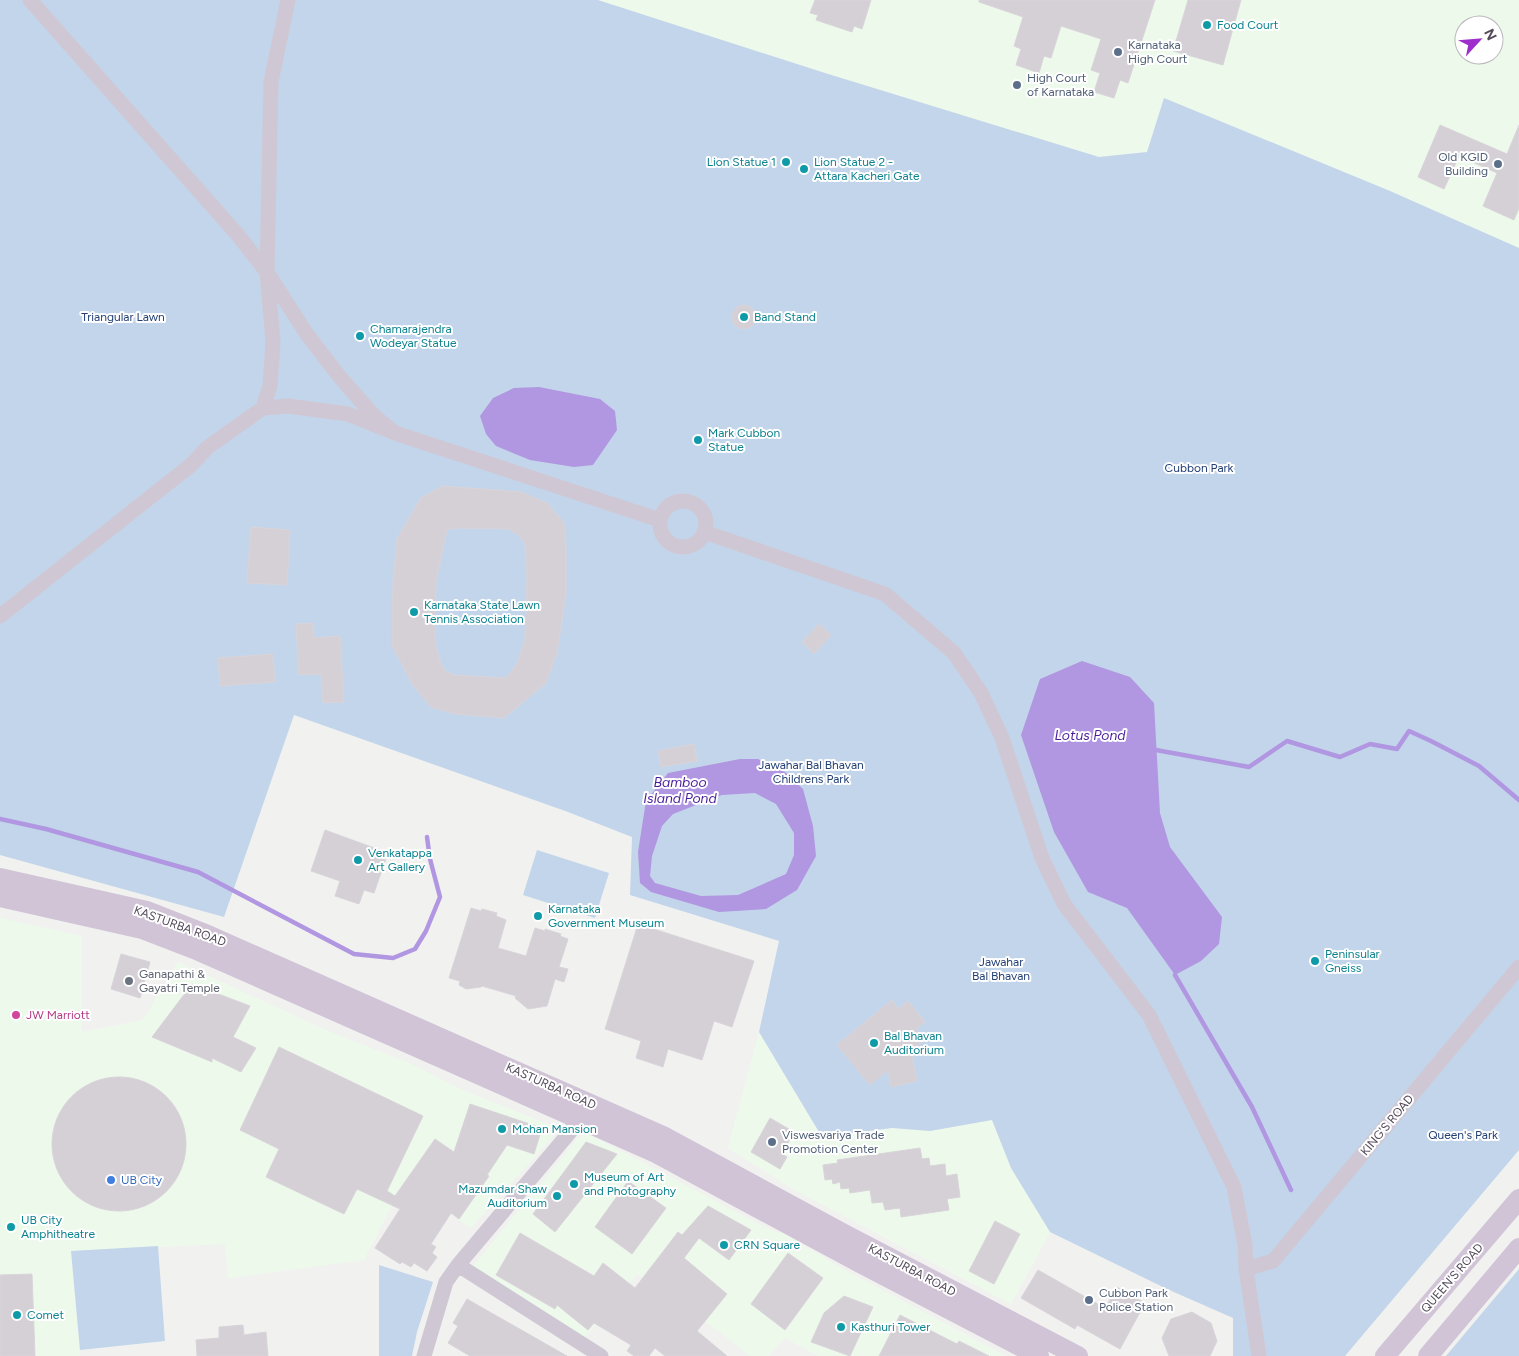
<svg xmlns="http://www.w3.org/2000/svg" width="1519" height="1356" viewBox="0 0 1519 1356" font-family="Figtree,sans-serif">
<rect width="100%" height="100%" fill="#f1f2f0"/>
<!-- commercial -->
<path fill="#edfaeb" fill-rule="evenodd" d="M 598,0 L 1519,0 L 1519,248 L 1390,191 L 1164,98 L 1147,152 L 1099,157 L 825,73 ZM 1464,25 L 1494,25 L 1494,55 L 1464,55 Z
M 0,918 L 82,936 L 82,1032 L 143,1020 L 178,962 L 328,1031 L 409,1063 L 460,1089 L 560,1129 L 471,1228 L 404,1182 L 364,1260 L 228,1278 L 225,1244 L 71,1251 L 80,1356 L 0,1356 Z
M 759,1032 L 822,1137 L 892,1128 L 930,1131 L 992,1120 L 1011,1168 L 1050,1232 L 1011,1304 L 793,1189 L 728,1148 Z
M 587,1133 L 768,1229 L 784,1234 L 850,1273 L 1006,1356 L 818,1356 L 785,1338 L 768,1356 L 750,1356 L 717,1330 L 637,1274 L 579,1345 L 465,1276 L 578,1138 Z"/>
<!-- green -->
<path fill="#c3d5ea" d="M 0,0 L 598,0 L 825,73 L 1099,157 L 1147,152 L 1164,98 L 1390,191 L 1519,248 L 1519,1150 L 1345,1356 L 1233,1356 L 1233,1318 L 1167,1289 L 1050,1232 L 1011,1168 L 992,1120 L 930,1131 L 892,1128 L 822,1137 L 759,1032 L 779,941 L 630,895 L 632,837 L 568,812 L 294,715 L 224,917 L 0,855 Z
M 537,850 L 609,873 L 595,918 L 523,895 Z
M 158,1246 L 165,1341 L 80,1350 L 71,1251 Z
M 379,1265 L 433,1282 L 417,1332 L 412,1356 L 379,1356 Z
M 1519,1269 L 1519,1356 L 1446,1356 Z"/>
<!-- water -->
<path fill="#b196e1" fill-rule="evenodd" d="M 539,387 L 600,399 L 615,411 L 617,430 L 593,465 L 574,467 L 530,460 L 496,446 L 486,434 L 480,416 L 493,398 L 514,388 Z
M 1082,661 L 1130,677 L 1154,703 L 1160,813 L 1170,847 L 1222,917 L 1219,944 L 1201,961 L 1175,975 L 1127,908 L 1088,892 L 1054,832 L 1021,735 L 1040,679 Z
M 740,759 L 758,759 L 785,772 L 803,789 L 813,826 L 816,856 L 797,890 L 766,909 L 719,912 L 651,892 L 640,883 L 638,852 L 646,801 L 668,773 ZM 755,793 L 776,804 L 794,833 L 794,855 L 786,874 L 738,895 L 701,896 L 655,883 L 650,876 L 652,856 L 662,826 L 673,814 L 722,795 Z"/>
<g fill="none" stroke-linecap="round" stroke-linejoin="round">
<!-- stream -->
<path stroke="#b196e1" stroke-width="4.5" d="M 1156,750 L 1249,767 L 1287,741 L 1340,757 L 1370,744 L 1397,749 L 1409,731 L 1431,741 L 1479,766 L 1519,800
M 0,819 L 46,829 L 198,872 L 354,954 L 393,958 L 415,949 L 426,931 L 440,897 L 430,859 L 427,837
M 1175,975 L 1252,1107 L 1291,1190"/>
</g>
<!-- building -->
<path fill="#d5d0d6" stroke="#d9d4da" fill-rule="evenodd" d="M 815,0 L 871,0 L 862,29 L 854,26 L 852,32 L 816,20 L 818,15 L 810,13 Z
M 979,0 L 1155,0 L 1128,83 L 1120,80 L 1114,98 L 1094,92 L 1100,73 L 1091,70 L 1101,39 L 1061,26 L 1051,58 L 1044,56 L 1039,73 L 1016,65 L 1021,49 L 1014,46 L 1023,17 L 979,2 Z
M 1188,0 L 1241,0 L 1223,65 L 1173,51 Z
M 1440,125 L 1507,154 L 1519,125 L 1519,208 L 1514,220 L 1483,206 L 1497,173 L 1459,156 L 1444,189 L 1418,177 Z
M732 317a12 12 0 1 1 24 0a12 12 0 1 1-24 0Z
M 443,486 L 521,492 L 547,503 L 564,523 L 566,549 L 566,594 L 557,653 L 546,683 L 504,718 L 455,714 L 431,707 L 413,685 L 392,646 L 393,583 L 397,539 L 421,498 ZM 456,528 L 509,529 L 518,535 L 525,543 L 527,576 L 525,639 L 517,664 L 506,678 L 455,675 L 446,672 L 441,664 L 436,647 L 435,630 L 436,581 L 447,530 Z
M 251,527 L 290,530 L 287,585 L 247,583 Z
M 313,623 L 314,638 L 340,636 L 344,702 L 323,703 L 321,674 L 299,675 L 296,624 Z
M 819,624 L 831,635 L 814,654 L 802,642 Z
M 273,654 L 275,682 L 220,686 L 218,658 Z
M 694,744 L 697,761 L 661,767 L 658,751 Z
M 325,830 L 388,853 L 374,893 L 364,890 L 359,904 L 335,896 L 340,881 L 311,871 Z
M 471,908 L 481,911 L 482,909 L 497,913 L 496,916 L 506,920 L 498,948 L 526,956 L 535,928 L 545,931 L 545,929 L 561,934 L 560,936 L 568,939 L 559,967 L 568,969 L 564,982 L 555,979 L 547,1006 L 528,1009 L 515,998 L 516,996 L 482,986 L 481,987 L 466,989 L 459,985 L 460,981 L 449,978 Z
M 638,924 L 754,961 L 732,1027 L 714,1021 L 702,1060 L 668,1049 L 663,1067 L 636,1058 L 641,1041 L 605,1029 Z
M 121,954 L 150,962 L 140,998 L 111,989 Z
M 192,984 L 250,1006 L 233,1037 L 256,1048 L 241,1072 L 212,1058 L 212,1062 L 152,1037 Z
M 892,1000 L 898,1009 L 908,1001 L 925,1022 L 916,1029 L 924,1040 L 911,1051 L 917,1081 L 891,1087 L 888,1070 L 870,1085 L 837,1045 Z
M 279,1047 L 423,1116 L 387,1191 L 395,1196 L 435,1139 L 454,1152 L 470,1104 L 542,1128 L 534,1154 L 507,1145 L 487,1175 L 489,1176 L 459,1219 L 451,1213 L 431,1244 L 436,1247 L 432,1253 L 437,1257 L 427,1271 L 414,1263 L 411,1267 L 402,1262 L 400,1264 L 375,1248 L 400,1209 L 357,1189 L 344,1214 L 266,1177 L 279,1149 L 240,1130 Z
M52 1144a67 67 0 1 1 134 0a67 67 0 1 1-134 0Z
M 770,1118 L 794,1132 L 782,1154 L 787,1157 L 780,1169 L 751,1152 Z
M 586,1142 L 617,1154 L 555,1232 L 533,1214 Z
M 920,1148 L 922,1159 L 929,1158 L 930,1166 L 945,1164 L 946,1176 L 957,1174 L 960,1197 L 947,1199 L 949,1210 L 901,1217 L 900,1208 L 885,1210 L 883,1202 L 872,1203 L 870,1190 L 850,1193 L 849,1188 L 841,1189 L 840,1182 L 833,1184 L 832,1179 L 825,1180 L 823,1165 L 838,1163 L 837,1160 Z
M 628,1181 L 666,1208 L 632,1254 L 595,1227 Z
M 708,1206 L 751,1230 L 729,1260 L 699,1238 L 684,1258 L 727,1294 L 697,1331 L 727,1356 L 665,1356 L 655,1348 L 649,1356 L 634,1356 L 627,1351 L 631,1345 L 594,1323 L 588,1330 L 557,1305 L 555,1309 L 496,1275 L 520,1233 L 594,1276 L 603,1263 L 635,1288 L 678,1232 L 682,1235 Z
M 995,1221 L 1020,1234 L 994,1284 L 969,1271 Z
M 788,1253 L 823,1278 L 785,1330 L 751,1304 Z
M 1038,1270 L 1105,1308 L 1117,1287 L 1145,1303 L 1120,1349 L 1077,1325 L 1075,1329 L 1021,1298 Z
M 32,1274 L 35,1356 L 0,1356 L 0,1275 Z
M 844,1296 L 873,1307 L 850,1356 L 811,1342 L 824,1313 Z
M 467,1299 L 567,1356 L 470,1356 L 448,1343 L 458,1326 L 453,1323 Z
M 1192,1312 L 1211,1323 L 1217,1341 L 1210,1356 L 1169,1356 L 1162,1338 L 1171,1319 Z
M 900,1315 L 957,1344 L 959,1341 L 989,1356 L 879,1356 Z
M 243,1325 L 244,1335 L 266,1332 L 268,1356 L 197,1356 L 196,1340 L 219,1338 L 219,1327 Z"/>
<g fill="none" stroke-linecap="round" stroke-linejoin="round">
<!-- street -->
<path stroke="#cfc8d4" stroke-width="15" d="M 30,0 L 237,234 L 267,272 L 306,333 L 339,376 L 373,415 L 395,433
M 263,408 L 288,406 L 348,414 L 395,433 L 660,520
M660 524a23 23 0 1 1 46 0a23 23 0 1 1-46 0Z
M 704,532 L 885,594 L 954,653 L 981,693 L 1002,738 L 1042,858 L 1064,904 L 1149,1015 L 1234,1187 L 1245,1245 L 1246,1269 L 1259,1356
M 0,616 L 191,465 L 208,447 L 263,408 L 270,386 L 273,342 L 267,272 L 271,82 L 288,0
M 458,1265 L 601,1356
M 1246,1269 L 1273,1261 L 1519,967
M 424,1356 L 446,1282 L 458,1265 L 570,1132 L 578,1118"/>
<!-- secondary -->
<path stroke="#d0c4d6" stroke-width="20" d="M 0,878 L 147,911 L 203,933 L 665,1137 L 846,1235 L 1078,1356
M 0,897 L 142,929 L 199,951 L 654,1152 L 860,1263 L 1039,1356
M 1385,1356 L 1519,1199
M 1428,1356 L 1519,1248"/>
</g>
<!-- markers -->
<g fill="#0f9aa8" stroke="#fff" stroke-width="2">
<circle cx="1207" cy="25" r="5"/>
<circle cx="786" cy="162" r="5"/>
<circle cx="804" cy="169" r="5"/>
<circle cx="744" cy="317" r="5"/>
<circle cx="360" cy="336" r="5"/>
<circle cx="698" cy="440" r="5"/>
<circle cx="414" cy="612" r="5"/>
<circle cx="358" cy="860" r="5"/>
<circle cx="538" cy="916" r="5"/>
<circle cx="1315" cy="961" r="5"/>
<circle cx="874" cy="1043" r="5"/>
<circle cx="502" cy="1129" r="5"/>
<circle cx="574" cy="1184" r="5"/>
<circle cx="557" cy="1196" r="5"/>
<circle cx="11" cy="1227" r="5"/>
<circle cx="724" cy="1245" r="5"/>
<circle cx="17" cy="1315" r="5"/>
<circle cx="841" cy="1327" r="5"/>
</g>
<g fill="#5c6f8a" stroke="#fff" stroke-width="2">
<circle cx="1118" cy="52" r="5"/>
<circle cx="1017" cy="85" r="5"/>
<circle cx="1498" cy="164" r="5"/>
<circle cx="772" cy="1142" r="5"/>
<circle cx="1089" cy="1300" r="5"/>
</g>
<circle fill="#6b7280" stroke="#fff" stroke-width="2" cx="129" cy="981" r="5"/>
<circle fill="#d1479c" stroke="#fff" stroke-width="2" cx="16" cy="1015" r="5"/>
<circle fill="#3f7fe0" stroke="#fff" stroke-width="2" cx="111" cy="1180" r="5"/>
<g text-anchor="middle" stroke-width="4" stroke-linejoin="round" paint-order="stroke">
<!-- culture labels -->
<g font-size="12" fill="#0d838f" stroke="#fff" text-anchor="start">
<text x="1217" y="29">Food Court</text>
<text x="776" y="166" text-anchor="end">Lion Statue 1</text>
<text x="814" y="166">Lion Statue 2 -<tspan x="814" dy="14">Attara Kacheri Gate</tspan></text>
<text x="754" y="321">Band Stand</text>
<text x="370" y="333">Chamarajendra<tspan x="370" dy="14">Wodeyar Statue</tspan></text>
<text x="708" y="437">Mark Cubbon<tspan x="708" dy="14">Statue</tspan></text>
<text x="424" y="609">Karnataka State Lawn<tspan x="424" dy="14">Tennis Association</tspan></text>
<text x="368" y="857">Venkatappa<tspan x="368" dy="14">Art Gallery</tspan></text>
<text x="548" y="913">Karnataka<tspan x="548" dy="14">Government Museum</tspan></text>
<text x="1325" y="958">Peninsular<tspan x="1325" dy="14">Gneiss</tspan></text>
<text x="884" y="1040">Bal Bhavan<tspan x="884" dy="14">Auditorium</tspan></text>
<text x="512" y="1133">Mohan Mansion</text>
<text x="584" y="1181">Museum of Art<tspan x="584" dy="14">and Photography</tspan></text>
<text x="547" y="1193" text-anchor="end">Mazumdar Shaw<tspan x="547" dy="14">Auditorium</tspan></text>
<text x="21" y="1224">UB City<tspan x="21" dy="14">Amphitheatre</tspan></text>
<text x="734" y="1249">CRN Square</text>
<text x="27" y="1319">Comet</text>
<text x="851" y="1331">Kasthuri Tower</text>
</g>
<!-- service labels -->
<g font-size="12" fill="#4e5e75" stroke="#fff" text-anchor="start">
<text x="1128" y="49">Karnataka<tspan x="1128" dy="14">High Court</tspan></text>
<text x="1027" y="82">High Court<tspan x="1027" dy="14">of Karnataka</tspan></text>
<text x="1488" y="161" text-anchor="end">Old KGID<tspan x="1488" dy="14">Building</tspan></text>
<text x="782" y="1139">Viswesvariya Trade<tspan x="782" dy="14">Promotion Center</tspan></text>
<text x="1099" y="1297">Cubbon Park<tspan x="1099" dy="14">Police Station</tspan></text>
</g>
<!-- park labels -->
<g font-size="12" fill="#223f74" stroke="#fff">
<text x="123" y="321">Triangular Lawn</text>
<text x="1199" y="472">Cubbon Park</text>
<text x="811" y="769">Jawahar Bal Bhavan<tspan x="811" dy="14">Childrens Park</tspan></text>
<text x="1001" y="966">Jawahar<tspan x="1001" dy="14">Bal Bhavan</tspan></text>
<text x="1463" y="1139">Queen's Park</text>
</g>
<!-- street labels -->
<g font-size="12" fill="#544a5a" stroke="#fff">
<text transform="translate(180 926) rotate(20)" y="4">KASTURBA ROAD</text>
<text transform="translate(551 1086) rotate(24)" y="4">KASTURBA ROAD</text>
<text transform="translate(1387 1125) rotate(-50)" y="4">KING'S ROAD</text>
<text transform="translate(912 1270) rotate(28)" y="4">KASTURBA ROAD</text>
<text transform="translate(1452 1278) rotate(-49)" y="4">QUEEN'S ROAD</text>
</g>
<!-- worship labels -->
<g font-size="12" fill="#5b616d" stroke="#fff" text-anchor="start">
<text x="139" y="978">Ganapathi &amp;<tspan x="139" dy="14">Gayatri Temple</tspan></text>
</g>
<!-- hotel labels -->
<g font-size="12" fill="#b23c85" stroke="#fff" text-anchor="start">
<text x="26" y="1019">JW Marriott</text>
</g>
<!-- shop labels -->
<g font-size="12" fill="#366cbe" stroke="#fff" text-anchor="start">
<text x="121" y="1184">UB City</text>
</g>
<!-- water labels -->
<g font-size="14" font-style="italic" fill="#4a1e9a" stroke="#fff">
<text x="1090" y="740">Lotus Pond</text>
<text x="680" y="787">Bamboo<tspan x="680" dy="16">Island Pond</tspan></text>
</g>
</g>
<!-- north arrow -->
<g transform="translate(1479 40) rotate(64)"><circle r="24" fill="#ffffff" stroke="#bbb7bd"/>
<path d="M0-4L9 19L0 12L-9 19Z" fill="#9f2fcc"/>
<text y="-8" font-size="14" font-weight="bold" text-anchor="middle" fill="#544a5a">N</text>
</g>
</svg>
